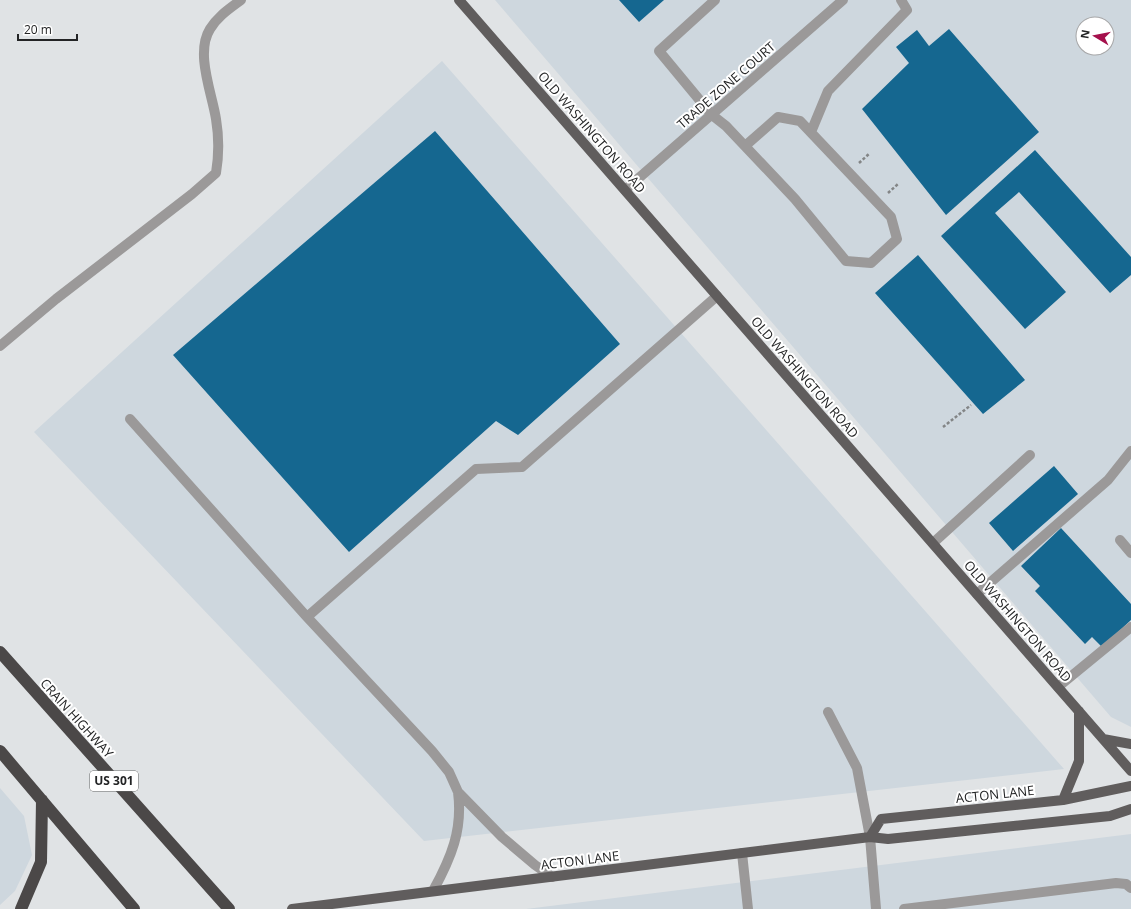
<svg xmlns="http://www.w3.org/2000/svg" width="1131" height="909" viewBox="0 0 1131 909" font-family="'Open Sans',sans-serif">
<rect width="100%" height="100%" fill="#e0e3e5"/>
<!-- built -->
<path fill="#ced7de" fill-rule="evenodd" d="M 495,0 L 1131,0 L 1131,727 L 1111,717 ZM 1083,24 L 1107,24 L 1107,48 L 1083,48 Z
M 442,61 L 1064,769 L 424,841 L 34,432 Z
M 0,788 L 24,816 L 32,855 L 15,891 L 0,905 Z
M 1131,834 L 1131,909 L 526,909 Z"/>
<!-- building -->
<path fill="#156790" d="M 619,0 L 664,0 L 639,22 Z
M 949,29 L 1039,132 L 946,215 L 862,109 L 909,63 L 896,47 L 917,30 L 929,46 Z
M 435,131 L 620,344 L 518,435 L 496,421 L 349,552 L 173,355 Z
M 1035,150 L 1131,257 L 1131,275 L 1110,293 L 1019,192 L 995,213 L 1066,292 L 1025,329 L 941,236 Z
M 918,255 L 1025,380 L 983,414 L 875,293 Z
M 1054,466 L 1078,494 L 1013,551 L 989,523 Z
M 1061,528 L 1131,604 L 1131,620 L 1102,647 L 1092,637 L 1085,644 L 1035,591 L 1040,586 L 1021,566 Z"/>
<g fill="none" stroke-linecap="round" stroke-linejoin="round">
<!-- path -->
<path stroke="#838586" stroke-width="2.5" stroke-dasharray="3 2" stroke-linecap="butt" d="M 859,163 L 870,153
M 888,193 L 898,184
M 943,427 L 971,405"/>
<!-- minor -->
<path stroke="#9b9999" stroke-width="10" d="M 715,0 L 659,51 L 712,115 L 726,126 L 795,199 L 846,261 L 871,263 L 897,239 L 891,217 L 800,121 L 778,117 L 745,146
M 811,132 L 828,91 L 907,10 L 901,0
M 625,190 L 843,0
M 0,346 L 56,299 L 192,194 L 216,173 C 219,155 219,137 216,119 C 212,93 195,53 210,29 C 218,16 229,9 241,0
M 130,419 L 307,617 L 432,751 L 449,772 L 458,792 L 502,837 L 535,865 L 552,877
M 1120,540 L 1131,553
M 933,543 L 1030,455
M 977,594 L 1108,480 L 1131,451
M 307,617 L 476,469 L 522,467 L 717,296
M 1058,687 L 1131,627
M 828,712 L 857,768 L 870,837 L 876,909
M 742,853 L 748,909
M 433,891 C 451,858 463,830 458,792
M 904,909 L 1116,883 L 1126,884 L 1131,888"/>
<!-- major -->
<path stroke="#605d5d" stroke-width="10" d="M 459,0 L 1131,771
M 1103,739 L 1131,744
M 1063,800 L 1079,761 L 1079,711
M 870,837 L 881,819 L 1063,800 L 1131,786
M 292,909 L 870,837 L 888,839 L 1110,816 L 1131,809"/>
<!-- highway -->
<path stroke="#4b4848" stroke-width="12" d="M 0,652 L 229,909
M 0,751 L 134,909
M 21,909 L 41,862 L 42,800"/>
</g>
<g text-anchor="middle" stroke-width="4" stroke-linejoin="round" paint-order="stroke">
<!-- shield labels -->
<rect fill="#fff" stroke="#656666" stroke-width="1" x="90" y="771" width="48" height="20" rx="3"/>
<g font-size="12" font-weight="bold" fill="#232425">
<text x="114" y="785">US 301</text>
</g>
<!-- street labels -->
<g font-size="13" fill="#232425" stroke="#fff">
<text transform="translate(726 85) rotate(-41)" y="5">TRADE ZONE COURT</text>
<text transform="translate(592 132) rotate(49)" y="5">OLD WASHINGTON ROAD</text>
<text transform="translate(805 377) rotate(49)" y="5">OLD WASHINGTON ROAD</text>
<text transform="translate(1018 621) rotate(49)" y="5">OLD WASHINGTON ROAD</text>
<text transform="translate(77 718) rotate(48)" y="5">CRAIN HIGHWAY</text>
<text transform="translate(995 794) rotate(-6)" y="5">ACTON LANE</text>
<text transform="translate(580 860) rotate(-7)" y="5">ACTON LANE</text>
</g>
</g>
<!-- north arrow -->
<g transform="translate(1095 36) rotate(280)"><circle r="19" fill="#ffffff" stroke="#a7a7a8"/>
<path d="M0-3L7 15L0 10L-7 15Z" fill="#a5104c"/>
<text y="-6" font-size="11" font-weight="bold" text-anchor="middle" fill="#232425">N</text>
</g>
<!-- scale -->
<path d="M18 34v6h59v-6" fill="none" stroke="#232425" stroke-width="2"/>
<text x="24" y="34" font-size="12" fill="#232425" stroke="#ffffff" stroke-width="3" paint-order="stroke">20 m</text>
</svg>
